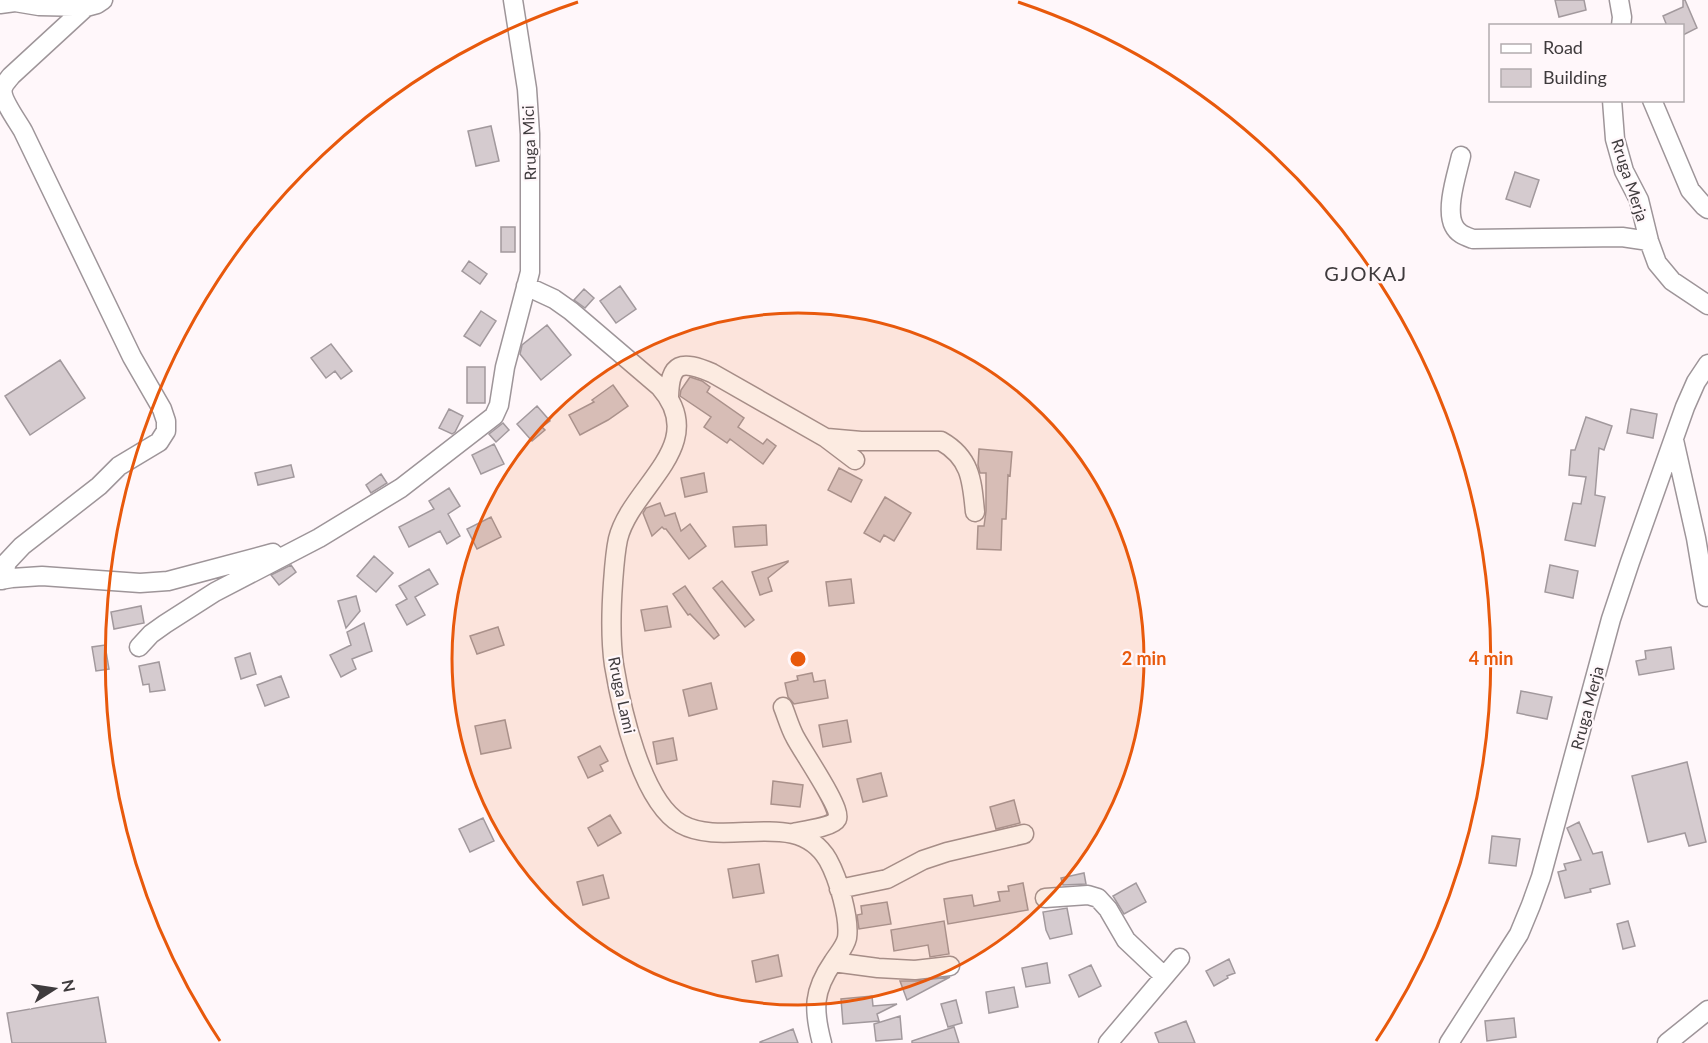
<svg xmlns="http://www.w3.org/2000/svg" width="1708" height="1043" viewBox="0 0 1708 1043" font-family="Lato,sans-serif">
<rect width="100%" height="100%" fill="#fff7fa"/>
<!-- building -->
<path fill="#d5cbcf" stroke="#a2999d" stroke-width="1.5" d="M 1555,0 L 1584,0 L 1586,10 L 1559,17 Z
M 1683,0 L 1685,0 L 1697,28 L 1683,35 L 1683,26 L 1667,26 L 1663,16 L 1683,7 Z
M 491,126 L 499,161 L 476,166 L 468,131 Z
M 1515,172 L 1539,180 L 1530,207 L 1506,199 Z
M 501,227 L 515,227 L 515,252 L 501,252 Z
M 469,261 L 487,274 L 480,284 L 462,271 Z
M 620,286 L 636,309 L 616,323 L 600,301 Z
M 584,289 L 594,298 L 585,308 L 574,300 Z
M 481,311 L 496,321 L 480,346 L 464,336 Z
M 547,325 L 571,355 L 541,380 L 520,354 L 522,345 Z
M 331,344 L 352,371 L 341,379 L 335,371 L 326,378 L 311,358 Z
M 60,360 L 85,398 L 30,435 L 5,396 Z
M 467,367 L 485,367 L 485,403 L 467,403 Z
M 690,377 L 702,381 L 710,387 L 707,392 L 744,418 L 738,427 L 763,444 L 767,439 L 776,446 L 763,464 L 730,439 L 727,443 L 704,427 L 711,417 L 680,396 L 681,390 Z
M 613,385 L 628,406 L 608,420 L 580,435 L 569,415 L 594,402 L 592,400 Z
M 537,406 L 550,421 L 542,427 L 545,430 L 532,441 L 517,424 Z
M 449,409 L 463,416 L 455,432 L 452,434 L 439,428 Z
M 1631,409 L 1657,414 L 1653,438 L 1627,433 Z
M 1586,417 L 1612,426 L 1604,450 L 1599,448 L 1595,495 L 1605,497 L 1595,546 L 1565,540 L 1573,503 L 1581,504 L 1586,477 L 1569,475 L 1571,450 L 1575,450 Z
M 503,423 L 509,430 L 496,442 L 489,434 Z
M 494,444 L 504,464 L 481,474 L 472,455 Z
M 979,449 L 1012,452 L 1010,476 L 1008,475 L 1006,519 L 1002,519 L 1001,550 L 977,549 L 978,526 L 984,526 L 986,511 L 986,473 L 980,473 L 978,465 Z
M 291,465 L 294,477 L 258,485 L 255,473 Z
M 839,468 L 862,480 L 851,502 L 828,490 Z
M 704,473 L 707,492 L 685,497 L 681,478 Z
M 381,474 L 387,483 L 371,493 L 366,485 Z
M 449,488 L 460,506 L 448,514 L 460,536 L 447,544 L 440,531 L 409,547 L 399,527 L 434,509 L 429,501 Z
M 885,497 L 911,513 L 894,541 L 884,535 L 880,542 L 864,533 Z
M 660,503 L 665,516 L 675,513 L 681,531 L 690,524 L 706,546 L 689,559 L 666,529 L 664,529 L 662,527 L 652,536 L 643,513 L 646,508 Z
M 491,517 L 501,537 L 477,549 L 467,529 Z
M 766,525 L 767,545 L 735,547 L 733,527 Z
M 374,556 L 393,573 L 376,592 L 357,576 Z
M 788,561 L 788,562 L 768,578 L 772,591 L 760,595 L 752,572 Z
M 291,565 L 296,572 L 279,585 L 271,575 Z
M 1550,565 L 1578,571 L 1573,598 L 1545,592 Z
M 429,569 L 438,584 L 415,597 L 425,615 L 407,625 L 396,605 L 407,599 L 399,586 Z
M 851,579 L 854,603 L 829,606 L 826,582 Z
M 722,581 L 754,620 L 745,627 L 713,588 Z
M 685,586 L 719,635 L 714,639 L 690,614 L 688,615 L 673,594 Z
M 356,596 L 360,611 L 346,628 L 338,601 Z
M 141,606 L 144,623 L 114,629 L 111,612 Z
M 667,606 L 671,627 L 645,631 L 641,610 Z
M 364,623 L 372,651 L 352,659 L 356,669 L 341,677 L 330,655 L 351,645 L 347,632 Z
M 498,627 L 504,645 L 477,654 L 470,636 Z
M 105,645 L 109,669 L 96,671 L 92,647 Z
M 1671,647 L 1674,669 L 1639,675 L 1636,661 L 1646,659 L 1645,651 Z
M 250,653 L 256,674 L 241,679 L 235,658 Z
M 159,662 L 165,690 L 150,692 L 149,684 L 143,685 L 139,666 Z
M 812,673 L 814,682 L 825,680 L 828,698 L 794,704 L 788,697 L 785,683 L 798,680 L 797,676 Z
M 281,676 L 289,697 L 265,706 L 257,685 Z
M 711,683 L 717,709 L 689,716 L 683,690 Z
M 1521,691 L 1552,697 L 1547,719 L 1517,713 Z
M 505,720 L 511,748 L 481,754 L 475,726 Z
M 847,720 L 851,742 L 823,747 L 819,725 Z
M 673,738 L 677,760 L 657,764 L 653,742 Z
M 600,746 L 608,761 L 600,765 L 603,771 L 588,778 L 578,757 Z
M 1687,762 L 1706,842 L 1689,846 L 1685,833 L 1648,842 L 1632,776 Z
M 881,773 L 887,796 L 863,802 L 857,779 Z
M 773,781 L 803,785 L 800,807 L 771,804 Z
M 1014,800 L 1020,823 L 996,829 L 990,807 Z
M 610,815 L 621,833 L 598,846 L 588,828 Z
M 483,818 L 494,841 L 470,852 L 459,829 Z
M 1579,822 L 1593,854 L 1602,852 L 1610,884 L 1590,889 L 1591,892 L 1565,898 L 1558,872 L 1566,870 L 1564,864 L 1581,860 L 1567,828 Z
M 1492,836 L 1520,839 L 1516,866 L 1489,863 Z
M 759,864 L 764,893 L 733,898 L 728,869 Z
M 1084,873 L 1086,884 L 1063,885 L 1061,878 Z
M 603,875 L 609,898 L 583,905 L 577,882 Z
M 1023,883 L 1028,910 L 948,924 L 944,899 L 972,895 L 974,906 L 1000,901 L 998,892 L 1009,891 L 1008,886 Z
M 1136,883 L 1146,902 L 1124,914 L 1113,896 Z
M 887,902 L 891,924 L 859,929 L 857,915 L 862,914 L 861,906 Z
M 1067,908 L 1072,934 L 1050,939 L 1046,930 L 1043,912 Z
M 944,921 L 949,954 L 930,957 L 928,945 L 894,951 L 891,930 Z
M 1628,921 L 1635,946 L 1623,949 L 1617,924 Z
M 778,955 L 782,976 L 756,982 L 752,961 Z
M 1229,959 L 1235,973 L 1227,976 L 1228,978 L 1214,986 L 1206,971 Z
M 1047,963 L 1050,983 L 1026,987 L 1022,968 Z
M 1091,965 L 1101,986 L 1079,997 L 1069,975 Z
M 950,977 L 907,1000 L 900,981 L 916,981 Z
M 1014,987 L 1018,1007 L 989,1013 L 986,992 Z
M 872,996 L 873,1006 L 897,1004 L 877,1014 L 879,1021 L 843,1024 L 841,999 Z
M 98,997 L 106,1043 L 12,1043 L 7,1013 Z
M 956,1000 L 962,1023 L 948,1027 L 941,1004 Z
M 900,1016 L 902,1039 L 876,1041 L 874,1024 Z
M 1514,1018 L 1516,1037 L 1487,1041 L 1485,1021 Z
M 1186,1021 L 1195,1043 L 1159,1043 L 1155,1033 Z
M 954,1027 L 959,1043 L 912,1043 L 912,1041 Z
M 793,1029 L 798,1043 L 760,1043 L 760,1042 Z"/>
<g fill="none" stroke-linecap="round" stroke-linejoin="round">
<defs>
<path id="minor" d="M 1619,0 L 1622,17 L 1621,26
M 0,4 L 15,2 L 39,6 L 86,7 L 97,4 L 103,0
M 1612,100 L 1615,139 L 1624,171 L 1639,200 L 1649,241 L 1657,263 L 1672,281 L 1708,305
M 1652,100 L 1690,190 L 1704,206 L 1708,209
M 1461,156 C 1457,174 1445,209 1454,226 C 1458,234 1465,236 1473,239 L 1622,237 L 1649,241
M 526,286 L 554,299 L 571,311 L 660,387 C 711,445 631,486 618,539 C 615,553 614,569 613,583 C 611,611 610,637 614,665 C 621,707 641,801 681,824 C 726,849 797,807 828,860 C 838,878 850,918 847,938 C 845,947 838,954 833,962 C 813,991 813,1009 822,1043
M 669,397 C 670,362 681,360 712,373 L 826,438 L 855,460
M 827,438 L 861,441 L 941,441 C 971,458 972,481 975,512
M 1674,440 L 1696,538 L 1706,597
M 0,580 L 12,578 L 42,576 L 140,583 L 168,581 L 273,553
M 2,580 L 7,562 L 22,546 L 99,486 L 119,466 L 159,442 L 166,431 L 166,421 L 162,409 L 132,357 L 23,131 C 18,122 0,98 3,88 C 4,84 8,80 11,76 L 86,7
M 139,647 L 151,634 L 165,624 L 215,592 L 319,538 L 401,488 L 494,416 L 499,405 L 505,367 L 530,272 L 530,134 L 527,89 L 513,0
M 783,707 C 787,717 790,728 795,737 C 802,751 842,808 837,819 C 833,827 802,831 793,833
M 839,889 L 887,879 L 923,860 L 947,852 L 1024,834
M 1045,898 L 1088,895 L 1098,898 L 1108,909 L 1126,940 L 1164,976
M 833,962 L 878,968 L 915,970 L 950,966
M 1108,1043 L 1180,958
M 1449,1043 L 1519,934 L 1531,905 L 1541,877 L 1611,619 L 1630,562 L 1685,407 L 1696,382 L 1708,364
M 1667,1043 L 1708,1010"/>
</defs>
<!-- minor casing -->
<use href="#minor" stroke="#9e9599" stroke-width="21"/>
<!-- minor -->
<use href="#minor" stroke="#fff" stroke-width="18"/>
</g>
<!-- distance rings -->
<circle cx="798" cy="659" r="346" fill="#e8590c" fill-opacity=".12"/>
<g fill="none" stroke="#e8590c" stroke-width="3">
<circle cx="798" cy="659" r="346"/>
<path d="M220 1041A693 693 0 0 1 578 2M1018 2A693 693 0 0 1 1376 1041"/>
</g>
<g text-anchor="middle" stroke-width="4.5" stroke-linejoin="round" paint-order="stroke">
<!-- street labels -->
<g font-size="16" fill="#3f3b3d" stroke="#fff7fa">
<text transform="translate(529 143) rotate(-92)" y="6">Rruga Mici</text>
<text transform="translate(1630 180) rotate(72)" y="6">Rruga Merja</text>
<text transform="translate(622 695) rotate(78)" y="6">Rruga Lami</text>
<text transform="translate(1587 708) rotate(-75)" y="6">Rruga Merja</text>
</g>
<!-- quarter labels -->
<g font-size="20" letter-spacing="1.5" fill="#3f3b3d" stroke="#fff7fa">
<text x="1366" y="281">GJOKAJ</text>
</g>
</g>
<circle cx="798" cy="659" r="9" fill="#e8590c" stroke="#fff7fa" stroke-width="3"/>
<g font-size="18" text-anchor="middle" font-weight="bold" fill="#e8590c" stroke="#fff7fa" stroke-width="4.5" stroke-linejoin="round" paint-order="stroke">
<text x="1144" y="665">2 min</text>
<text x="1491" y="665">4 min</text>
</g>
<!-- legend -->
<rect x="1489" y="24" width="195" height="78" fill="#fff7fa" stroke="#b2acae" stroke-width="1.5"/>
<rect x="1501" y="44" width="30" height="9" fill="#ffffff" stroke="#b2acae" stroke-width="1.5"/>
<text x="1543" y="54" font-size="18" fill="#3f3b3d">Road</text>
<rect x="1501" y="69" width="30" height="18" fill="#d5cbcf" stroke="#b2acae" stroke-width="1.5"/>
<text x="1543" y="84" font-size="18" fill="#3f3b3d">Building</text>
<!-- north arrow -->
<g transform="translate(54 989) rotate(78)" stroke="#fff7fa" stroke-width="4.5" paint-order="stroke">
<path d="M0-4.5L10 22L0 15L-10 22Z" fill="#3f3b3d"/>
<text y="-9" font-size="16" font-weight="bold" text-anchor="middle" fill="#3f3b3d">N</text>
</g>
</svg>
